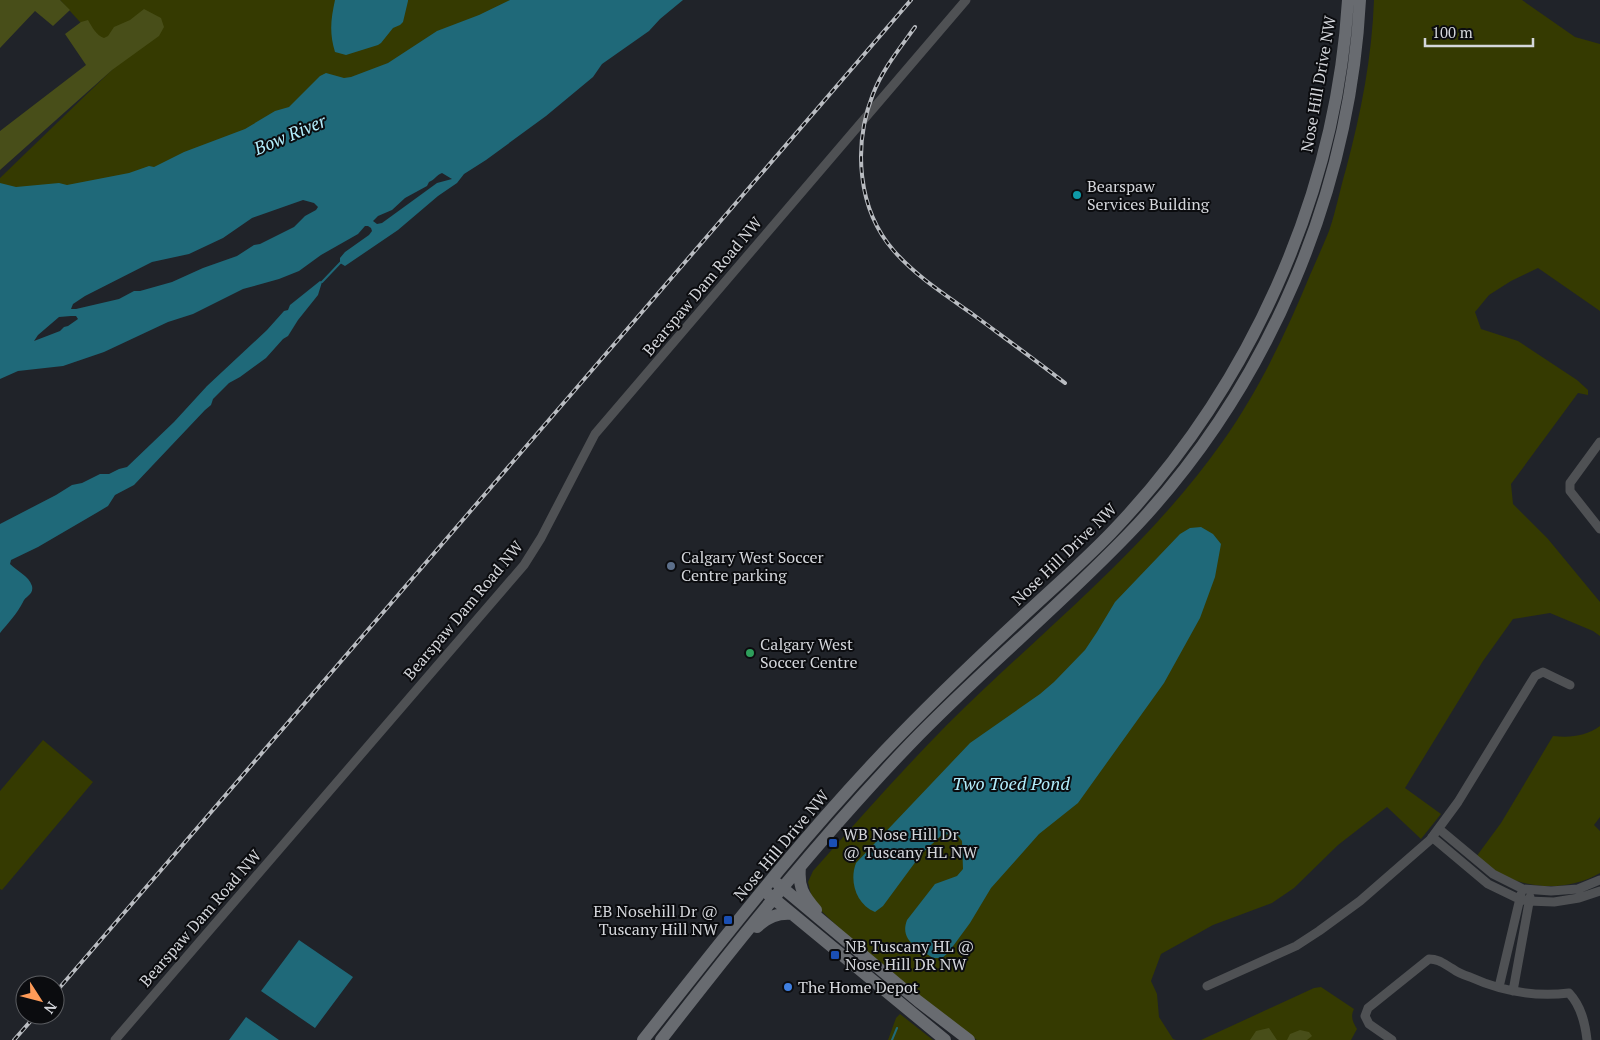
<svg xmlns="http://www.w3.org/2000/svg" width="1600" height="1040" viewBox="0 0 1600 1040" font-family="'PT Serif',serif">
<rect width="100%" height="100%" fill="#202329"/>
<!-- green -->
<path fill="#353a01" d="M 60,0 L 518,0 L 168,170 L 49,194 L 0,190 L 0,178 L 118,64 Z
M 1374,0 L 1522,0 L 1575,37 L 1600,44 L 1600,311 L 1538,268 L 1511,281 L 1489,295 L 1475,312 L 1481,329 L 1518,341 L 1577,380 L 1588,390 L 1588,395 L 1578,393 L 1511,484 L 1513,504 L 1548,539 L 1600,602 L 1600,636 L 1593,631 L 1550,613 L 1513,619 L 1483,661 L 1405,788 L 1441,814 L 1421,839 L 1387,807 L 1338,845 L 1294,888 L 1272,903 L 1213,925 L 1161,954 L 1151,981 L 1157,994 L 1159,1017 L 1173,1039 L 1176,1040 L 977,1040 L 958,1028 L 854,942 L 813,903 L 808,882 L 813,871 C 869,808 924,745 985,688 C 1068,610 1157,535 1223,441 C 1259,390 1286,333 1310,275 C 1316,261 1323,246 1329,231 C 1336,211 1340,189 1346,169 C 1361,113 1372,57 1374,0 Z
M 1600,726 L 1600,817 L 1594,825 L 1600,831 L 1600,873 C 1568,892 1523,890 1492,869 C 1486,866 1481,861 1476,857 L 1501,823 L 1553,736 C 1571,738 1586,736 1600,726 Z
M 43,740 L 93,782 L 2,890 L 0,889 L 0,791 Z
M 1321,987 L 1354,1009 C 1350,1017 1353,1022 1357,1029 L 1351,1040 L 1201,1040 L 1314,988 Z
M 900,1014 L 933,1040 L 888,1040 L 896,1018 Z"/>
<!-- forest -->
<path fill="#484e19" d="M 0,0 L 60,0 L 70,10 L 53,26 L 35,11 L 0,48 Z
M 144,9 L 161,18 L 164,27 L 159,36 L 112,70 L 0,170 L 0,131 L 86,65 L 65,34 L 81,22 L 88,20 C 92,27 96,35 104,38 L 108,36 L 114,27 L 130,20 Z
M 1269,1028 L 1277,1040 L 1250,1040 L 1256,1031 Z
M 1300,1030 L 1309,1032 L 1312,1036 L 1307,1040 L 1287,1040 L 1290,1034 Z"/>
<!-- water -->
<path fill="#1f6979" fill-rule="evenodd" d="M 335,0 L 408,0 L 408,1 L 403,22 L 400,25 L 393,28 L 381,43 L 378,45 L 346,55 L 335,52 C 329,32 331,19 335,0 Z
M 510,0 L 683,0 L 660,19 L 649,31 L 602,64 L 593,77 L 546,116 L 486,160 L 464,174 L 457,183 L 438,196 L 398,230 L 345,266 L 340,263 L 340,258 L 345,252 L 369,235 L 372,231 L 371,228 L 368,226 L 365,226 L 358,234 L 321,255 L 299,271 L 279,279 L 243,289 L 193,314 L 168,322 L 104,352 L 63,366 L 18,371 L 0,379 L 0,183 L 16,187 L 59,183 L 67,185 L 129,173 L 149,166 L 154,167 L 184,152 L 245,129 L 275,111 L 289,107 L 320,76 L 326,73 L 344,78 L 351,77 L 388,63 L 437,31 L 479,15 ZM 442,173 L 452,179 L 437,183 L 382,223 L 377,224 L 373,221 L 378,216 L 392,210 L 405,198 L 427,186 L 429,182 C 435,180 436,175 442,173 ZM 303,200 L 314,203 L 318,207 L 316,210 L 305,216 L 294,227 L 260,244 L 254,245 L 237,256 L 203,268 L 172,282 L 140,291 L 134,291 L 119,299 L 76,309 L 71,309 L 73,304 L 85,296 L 152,262 L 189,254 L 223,238 L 252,218 ZM 71,316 L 76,316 L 78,319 L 68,326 L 64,327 L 60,331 L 34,341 L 38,335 L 59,317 Z
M 320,281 L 322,282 L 318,295 L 298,320 L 288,336 L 283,339 L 266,358 L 240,377 L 229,383 L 213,399 L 211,405 L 205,410 L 134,485 L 115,495 L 108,506 L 98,512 L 38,547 L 11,560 L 10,564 C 17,571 29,576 32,586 C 34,595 25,596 23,602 C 17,614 8,623 0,633 L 0,524 L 56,495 L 72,485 L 82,483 L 100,474 L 109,474 L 119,469 L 127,467 L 174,422 L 207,386 L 267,330 L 284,311 L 288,310 L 290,305 Z
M 1201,527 L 1213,534 L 1221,544 L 1215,577 L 1200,618 L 1164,683 L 1078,803 L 1039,834 L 991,888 L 970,923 L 948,953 L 942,958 L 933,958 C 919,948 899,941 907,920 L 935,884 L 957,876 L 963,869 L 962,841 L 958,836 L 952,834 L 942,835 L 922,853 L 883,906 L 875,912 C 856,904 849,881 856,863 L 970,743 L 1040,694 L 1054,682 L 1085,650 L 1097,632 L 1115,602 L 1180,534 L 1190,528 Z
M 299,940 L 353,977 L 315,1028 L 261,991 Z
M 246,1017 L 279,1040 L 229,1040 Z"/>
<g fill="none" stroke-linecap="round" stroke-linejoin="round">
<!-- stream -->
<path stroke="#1f6979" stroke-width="2" d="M 322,282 L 341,262
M 892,1040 L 897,1028"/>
<!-- street -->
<path stroke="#4f5154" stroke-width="9" d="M 1600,442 L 1570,483 L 1570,491 L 1600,529
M 1439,829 L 1493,874 L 1523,889 L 1551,891 L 1578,889 L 1600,880
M 1432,837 L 1488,884 L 1519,899 L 1528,901 L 1554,902 L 1579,898 L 1600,891
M 1207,986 L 1296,946 L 1319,931 L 1360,901 L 1430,840 L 1458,802 L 1535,676 L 1543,672 L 1570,685
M 1499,987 L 1521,894
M 1513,991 L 1530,897
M 115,1040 L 524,565 L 541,538 L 595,434 L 966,0
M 1392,1040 L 1369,1024 L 1365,1016 L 1368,1008 L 1429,959 C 1439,959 1444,964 1453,969 C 1458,973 1464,975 1470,977 C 1501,991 1535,997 1569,993 C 1581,1006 1585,1022 1587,1040"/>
<!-- secondary -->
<path stroke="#686b70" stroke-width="12" d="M 800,867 C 798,887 803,895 816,910
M 778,884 L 918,1001 L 969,1040
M 768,894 L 945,1040
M 757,927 C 768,917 777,913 792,914
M 643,1040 C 726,935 808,829 901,734 C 940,694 981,655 1022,617 C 1052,589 1083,562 1111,533 C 1248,390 1336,198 1348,0
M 661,1040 C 740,938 821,837 910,744 C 983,668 1066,601 1138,524 C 1269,383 1350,192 1360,0"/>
<defs>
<path id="rail" d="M 915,27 C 900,48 882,70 873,94 C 853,145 857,209 894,251 C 916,276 944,294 971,313 C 1002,336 1034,359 1065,383
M 55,993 L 911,0
M 14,1040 L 36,1015"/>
</defs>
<!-- rail casing -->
<use href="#rail" stroke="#b9bcc1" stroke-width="4"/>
<!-- rail -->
<use href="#rail" stroke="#0b0c0f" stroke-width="2" stroke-dasharray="5.5" stroke-linecap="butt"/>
</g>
<!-- markers -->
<circle fill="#0f9aa8" stroke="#0b0c0f" stroke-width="2" cx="1077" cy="195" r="5"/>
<circle fill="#5c6f8a" stroke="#0b0c0f" stroke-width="2" cx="671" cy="566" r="5"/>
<circle fill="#2e9e5b" stroke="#0b0c0f" stroke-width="2" cx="750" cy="653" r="5"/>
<g fill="#1a4fb4" stroke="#0b0c0f" stroke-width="2">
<rect x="828" y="838" width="10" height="10" rx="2.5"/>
<rect x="723" y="915" width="10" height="10" rx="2.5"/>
<rect x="830" y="950" width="10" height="10" rx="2.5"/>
</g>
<circle fill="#3f7fe0" stroke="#0b0c0f" stroke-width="2" cx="788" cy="987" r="5"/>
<g text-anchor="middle" stroke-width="4" stroke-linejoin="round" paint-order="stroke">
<!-- street labels -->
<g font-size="16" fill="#d4d6db" stroke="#0b0c0f">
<text transform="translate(1318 84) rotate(-80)" y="6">Nose Hill Drive NW</text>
<text transform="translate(702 286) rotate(-50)" y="6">Bearspaw Dam Road NW</text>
<text transform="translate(1064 554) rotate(-44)" y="6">Nose Hill Drive NW</text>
<text transform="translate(463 610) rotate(-50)" y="6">Bearspaw Dam Road NW</text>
<text transform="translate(781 845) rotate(-50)" y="6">Nose Hill Drive NW</text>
<text transform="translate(200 918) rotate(-49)" y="6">Bearspaw Dam Road NW</text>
</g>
<!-- poi labels -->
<g font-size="16" fill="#d4d6db" stroke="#0b0c0f" text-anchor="start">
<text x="1087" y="192">Bearspaw<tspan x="1087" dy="18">Services Building</tspan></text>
<text x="681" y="563">Calgary West Soccer<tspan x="681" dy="18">Centre parking</tspan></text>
<text x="760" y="650">Calgary West<tspan x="760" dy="18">Soccer Centre</tspan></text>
<text x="843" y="840">WB Nose Hill Dr<tspan x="843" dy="18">@ Tuscany HL NW</tspan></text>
<text x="718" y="917" text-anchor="end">EB Nosehill Dr @<tspan x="718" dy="18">Tuscany Hill NW</tspan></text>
<text x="845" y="952">NB Tuscany HL @<tspan x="845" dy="18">Nose Hill DR NW</tspan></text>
<text x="798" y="993">The Home Depot</text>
</g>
<!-- water labels -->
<g font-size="18" font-style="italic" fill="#b3edfc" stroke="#0b0c0f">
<text transform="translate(290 135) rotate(-23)" y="6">Bow River</text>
<text x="1011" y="790">Two Toed Pond</text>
</g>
</g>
<!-- north arrow -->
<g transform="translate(40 1000) rotate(126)"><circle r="24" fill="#0b0c0f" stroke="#5b5d61"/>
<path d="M0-4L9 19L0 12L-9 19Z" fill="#fe9b58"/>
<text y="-8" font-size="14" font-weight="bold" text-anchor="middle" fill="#d4d6db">N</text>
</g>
<!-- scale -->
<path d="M1425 38v8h108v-8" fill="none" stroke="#d4d6db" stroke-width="2.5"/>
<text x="1432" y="38" font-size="15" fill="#d4d6db" stroke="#0b0c0f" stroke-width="4" paint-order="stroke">100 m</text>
</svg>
